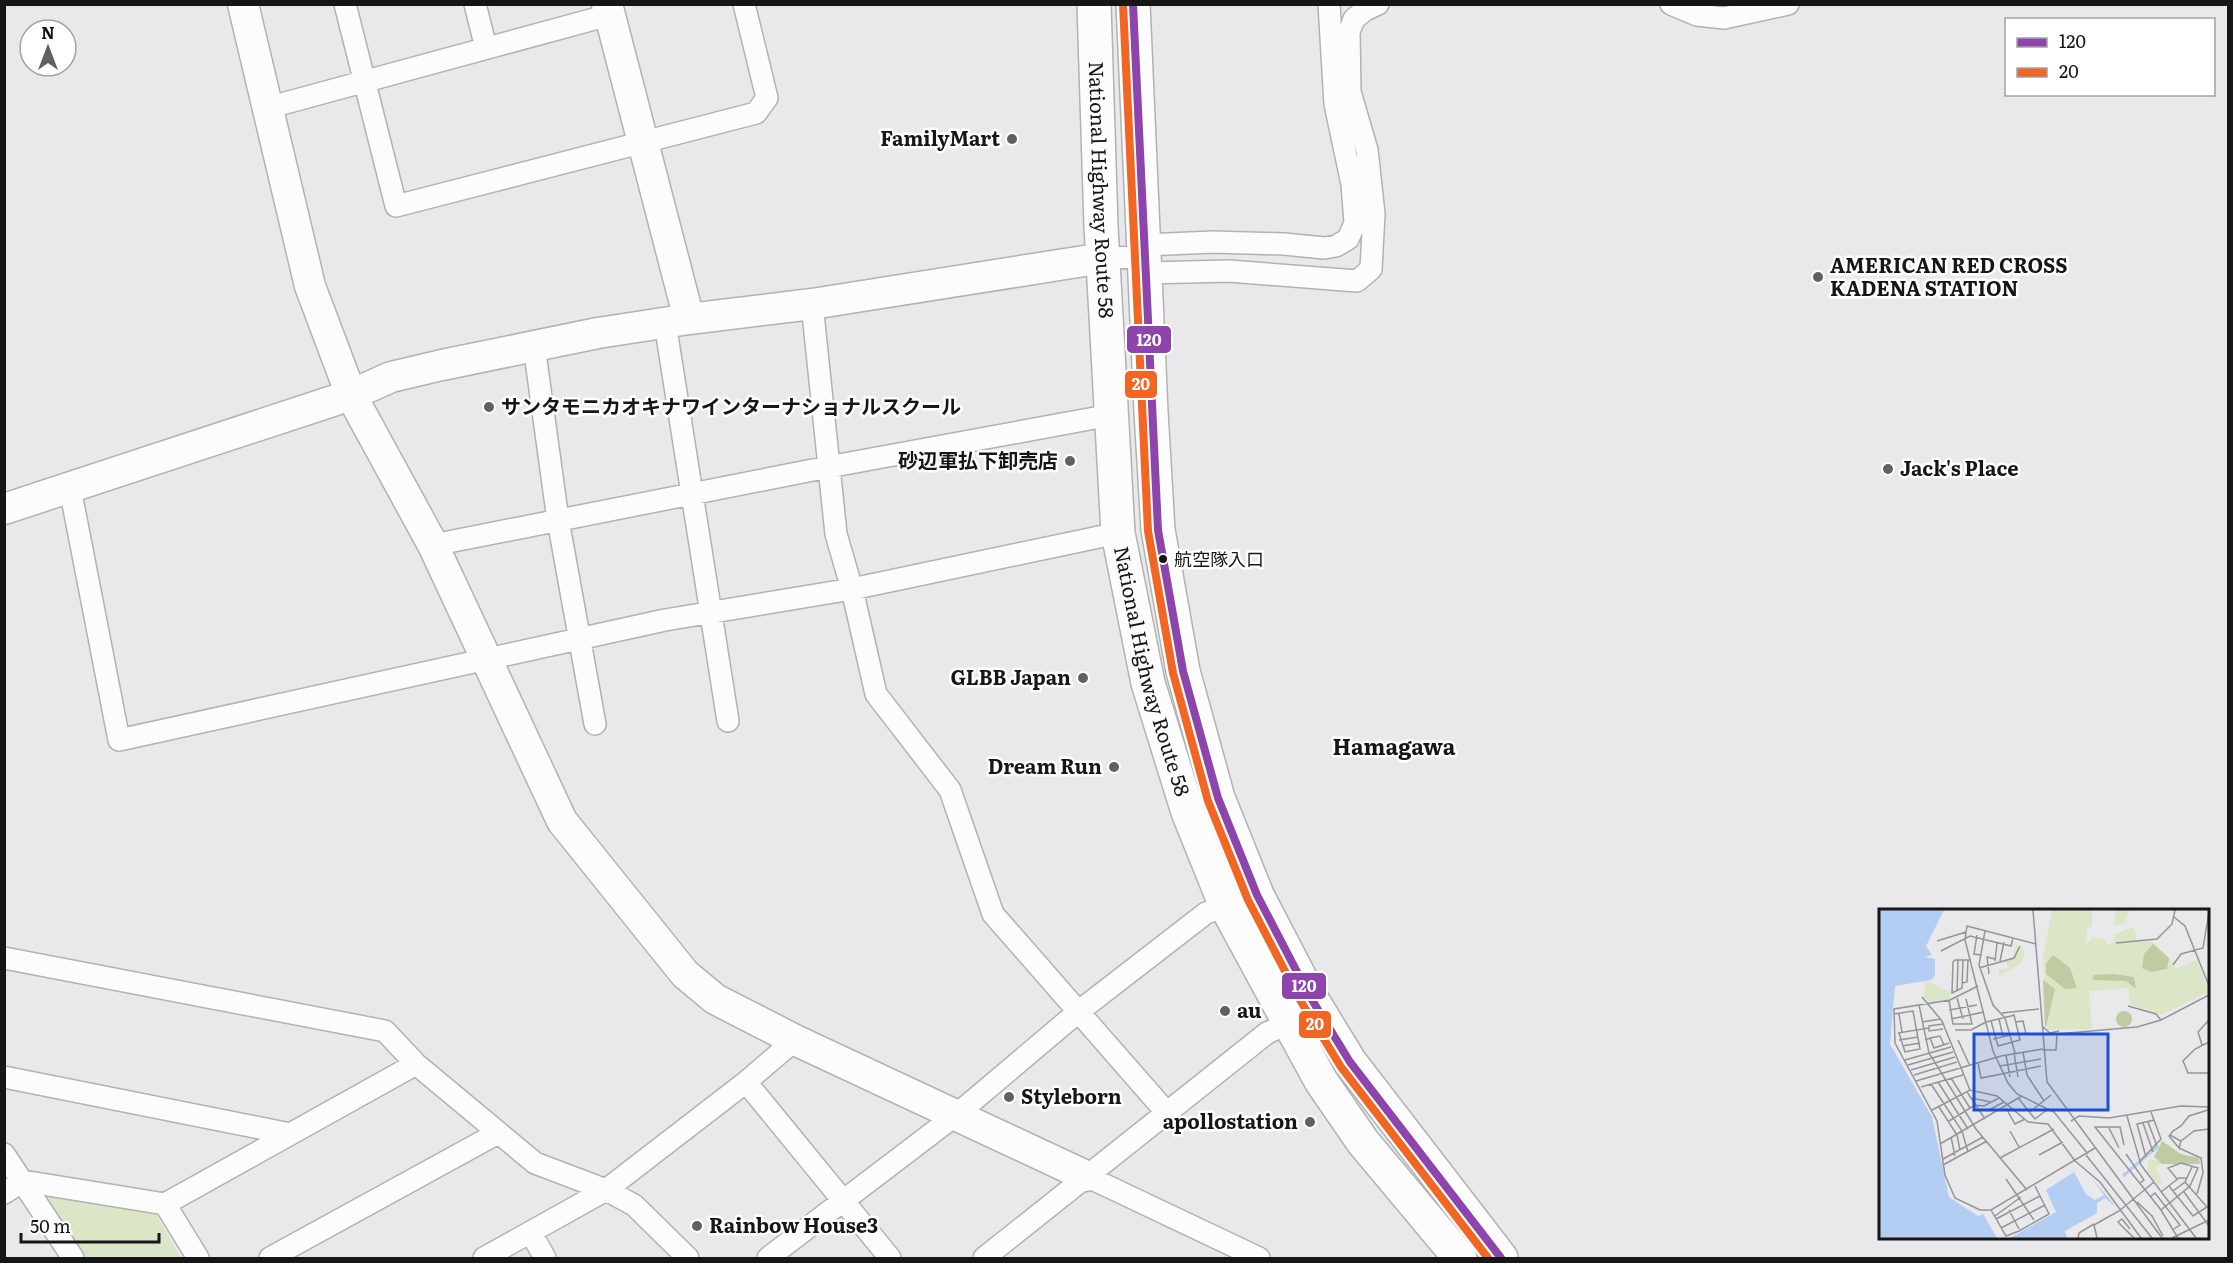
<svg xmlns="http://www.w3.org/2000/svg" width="2233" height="1263" viewBox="0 0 2233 1263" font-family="Literata,'Noto Sans JP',serif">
<rect width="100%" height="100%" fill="#e9e9ec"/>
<!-- green -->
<path fill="#dbe6c6" d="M 49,1192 L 156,1214 L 181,1258 L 80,1258 L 43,1201 Z"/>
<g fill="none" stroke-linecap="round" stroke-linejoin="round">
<defs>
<path id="street" d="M 345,4 L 396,206 L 756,113 L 767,98 L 744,4
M 475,4 L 486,48
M 1671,4 L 1697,15 L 1724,18 L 1788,4
M 267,108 L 609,15
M 1145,245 L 1213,242 L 1284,244 L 1324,248 L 1336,246 L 1348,239 L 1355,223 L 1352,184 L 1335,104 L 1329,4
M 1103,258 L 1145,257
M 1146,273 L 1229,271 L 1357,281 L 1371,269 L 1374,214 L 1367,150 L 1350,92 L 1349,32 L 1354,19 L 1365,10 L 1378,4
M 812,304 L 836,534 L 852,589 L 876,694 L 950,790 L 993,914 L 1167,1113
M 665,323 L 728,721
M 534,346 L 558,520 L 595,724
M 70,488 L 119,740 L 665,620 L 852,589 L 1118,533
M 433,545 L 828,467 L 1111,415
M 4,958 L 385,1031 L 416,1064 L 535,1163 L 606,1190 L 634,1205 L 688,1258
M 4,1077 L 290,1134
M 746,1082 L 890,1258
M 4,1154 L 73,1258
M 1086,1176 L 1259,1258
M 4,1193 L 23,1181 L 165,1204 L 416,1064
M 165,1204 L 198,1258
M 531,1233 L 545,1258
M 270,1258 L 498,1133
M 484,1258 L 606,1190 L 746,1082 L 795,1040
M 768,1258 L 956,1115 L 1078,1012 L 1206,913 L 1226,906
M 984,1258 L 1267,1033 L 1289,1023"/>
<path id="secondary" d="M 243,4 L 310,286 L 351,395 L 433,545 L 562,821 L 685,974 L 715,999 L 795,1040 L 1086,1176
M 607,4 L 689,319
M 4,509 L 351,395 L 391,377 L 442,365 L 598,333 L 689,319 L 812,304 L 1103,258"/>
<g id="highway">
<path id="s1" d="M 1094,4 L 1101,226 L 1118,533 L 1148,683 L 1188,812 L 1226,906 L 1321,1081 L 1363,1142 L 1460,1258"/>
<path d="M 1133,4 L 1151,412 L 1158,530 L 1183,671 L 1218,798 L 1257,895 L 1309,995 L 1350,1062 L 1501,1258"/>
</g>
</defs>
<!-- street casing -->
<use href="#street" stroke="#b2b2b4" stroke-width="24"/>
<!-- secondary casing -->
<use href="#secondary" stroke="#b2b2b4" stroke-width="33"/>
<!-- highway casing -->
<use href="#highway" stroke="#b2b2b4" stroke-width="36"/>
<!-- street -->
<use href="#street" stroke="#fcfcfc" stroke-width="21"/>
<!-- secondary -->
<use href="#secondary" stroke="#fcfcfc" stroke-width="30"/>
<!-- highway -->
<use href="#highway" stroke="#fcfcfc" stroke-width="33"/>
<defs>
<path id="bus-1" d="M 1133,4 L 1158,530 L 1183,671 L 1218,798 L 1257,895 L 1309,995 L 1350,1062 L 1501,1258"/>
<path id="bus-2" d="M 1123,4 L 1148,531 L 1173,673 L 1208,801 L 1248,900 L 1300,1000 L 1341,1067 L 1488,1258"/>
</defs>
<!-- bus-1 casing -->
<use href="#bus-1" stroke="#fff" stroke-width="12"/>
<!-- bus-2 casing -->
<use href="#bus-2" stroke="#fff" stroke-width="12"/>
<!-- bus-1 -->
<use href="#bus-1" stroke="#8e44ad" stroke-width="8"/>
<!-- bus-2 -->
<use href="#bus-2" stroke="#f26522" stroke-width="8"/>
</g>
<!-- markers -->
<g fill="#606062" stroke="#fff" stroke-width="2">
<circle cx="1012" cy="139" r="6"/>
<circle cx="1818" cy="277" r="6"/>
<circle cx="489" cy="407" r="6"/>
<circle cx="1070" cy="461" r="6"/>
<circle cx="1888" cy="469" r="6"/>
<circle cx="1083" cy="678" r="6"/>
<circle cx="1114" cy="767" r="6"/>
<circle cx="1225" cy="1011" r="6"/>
<circle cx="1009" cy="1097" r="6"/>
<circle cx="1310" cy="1122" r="6"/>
<circle cx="697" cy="1226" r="6"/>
</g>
<circle fill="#161618" stroke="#fff" stroke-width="2" cx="1163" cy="559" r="5"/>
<g text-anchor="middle" stroke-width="5" stroke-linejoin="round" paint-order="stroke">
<!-- bus labels -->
<g font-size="18" fill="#161618" stroke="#fff" text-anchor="start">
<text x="1174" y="566">航空隊入口</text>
</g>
<!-- poi labels -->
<g font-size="20" font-weight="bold" fill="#161618" stroke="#fff" text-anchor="start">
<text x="1000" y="146" text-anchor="end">FamilyMart</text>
<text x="1830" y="273">AMERICAN RED CROSS<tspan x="1830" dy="23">KADENA STATION</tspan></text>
<text x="501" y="414">サンタモニカオキナワインターナショナルスクール</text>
<text x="1058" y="468" text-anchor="end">砂辺軍払下卸売店</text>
<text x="1900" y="476">Jack's Place</text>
<text x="1071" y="685" text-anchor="end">GLBB Japan</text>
<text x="1102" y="774" text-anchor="end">Dream Run</text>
<text x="1237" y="1018">au</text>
<text x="1021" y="1104">Styleborn</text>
<text x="1298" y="1129" text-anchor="end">apollostation</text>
<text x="709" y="1233">Rainbow House3</text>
</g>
<!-- street labels -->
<g font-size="20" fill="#161618" stroke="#fff">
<text dy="7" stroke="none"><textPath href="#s1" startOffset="186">National Highway Route 58</textPath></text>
<text dy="7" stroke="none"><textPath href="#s1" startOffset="672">National Highway Route 58</textPath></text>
</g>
<!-- quarter labels -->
<g font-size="22" font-weight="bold" fill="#161618" stroke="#fff">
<text x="1394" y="755">Hamagawa</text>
</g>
</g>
<!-- overview -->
<g transform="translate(1879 909)">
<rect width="330" height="330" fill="#e9e9ec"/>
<path d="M 173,1 L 213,1 L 213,17 L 208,20 L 207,35 L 214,28 L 225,30 L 228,35 L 234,34 L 236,25 L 255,18 L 258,33 L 273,32 L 290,49 L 296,60 L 318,51 L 330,83 L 282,106 L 251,95 L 249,79 L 210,82 L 213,120 L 168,121 L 164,47 ZM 236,1 L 250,1 L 246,14 L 235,17 ZM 137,35 L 146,43 L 143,54 L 120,67 L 120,61 L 129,59 L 127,51 L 134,49 ZM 47,72 L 71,83 L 71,90 L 49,93 L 44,87 ZM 270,250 L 283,253 L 277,259 L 283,273 L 279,277 L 268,262 Z" fill="#dbe6c6"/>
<path d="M 274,35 L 290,49 L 288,60 L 272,63 L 263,59 L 265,45 ZM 174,46 L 191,59 L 198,79 L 186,80 L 167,65 L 167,55 ZM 235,65 L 255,68 L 257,80 L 247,72 L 213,71 L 215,66 ZM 164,71 L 176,80 L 167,118 L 166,118 ZM237 110a8 8 0 1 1 16 0a8 8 0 1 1-16 0ZM 283,232 L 302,245 L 320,249 L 321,255 L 283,255 L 275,248 Z" fill="#bfcba3"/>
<path d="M 0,1 L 65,1 L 47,37 L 53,46 L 46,48 L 56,50 L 56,67 L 52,71 L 16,77 L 11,135 L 53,208 L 70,288 L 99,307 L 104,305 L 118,329 L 0,329 ZM 195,263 L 207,285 L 216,291 L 225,286 L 211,267 L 238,299 L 226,289 L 218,294 L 218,304 L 186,322 L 188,329 L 131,329 L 177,303 L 167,281 Z" fill="#b4cdf2"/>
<path fill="none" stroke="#b4cdf2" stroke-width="3" d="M 244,267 L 279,237"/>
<path fill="none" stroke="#959597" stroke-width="1.5" d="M 154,1 L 168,173 L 283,329M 295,8 L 306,17 L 330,77M 106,22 L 100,56 L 114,96 L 126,109 L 136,144M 98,26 L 95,45 L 102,46M 58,32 L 87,23M 237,34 L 278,30 L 293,15 L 296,1M 157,35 L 88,17 L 86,31 L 114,142 L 129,174 L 138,185 L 175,203 L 209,245M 62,42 L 91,27 L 132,37 L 134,29M 84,51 L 83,79 L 73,84 L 74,53 L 76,51 L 92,51M 116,52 L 118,34M 121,52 L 125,33M 294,56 L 302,45 L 324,39 L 330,3M 100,59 L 135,49 L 141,37M 110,65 L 108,48 L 116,50M 83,74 L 88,73 L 89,51M 99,77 L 71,91 L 15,100 L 16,134 L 58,212 L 66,266 L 76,289 L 101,301 L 112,301 L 216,239M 78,82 L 79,51M 43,88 L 63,112 L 91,181M 78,89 L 84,110M 70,91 L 74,115 L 93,115 L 87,90M 40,96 L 50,144 L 97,220 L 148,281M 249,97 L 277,105 L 282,111M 70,101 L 98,96M 123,104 L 160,100M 15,105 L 34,102 L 41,140 L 26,143 L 20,124M 20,105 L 23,123M 72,110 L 105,103M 120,110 L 124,128M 43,113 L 62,110M 107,113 L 132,107 L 135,106 L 141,131 L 119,137 L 112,112M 137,113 L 144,112 L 147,125M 64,115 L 50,117 L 50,122 L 64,120M 164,118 L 171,124 L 180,122M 76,121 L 92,121 L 107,113M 19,124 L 50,119M 51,129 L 61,127 L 65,136M 114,130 L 132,126M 20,131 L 39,128M 46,131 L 51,129 L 55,139 L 70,134M 79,131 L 91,157M 330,133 L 316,140 L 304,152 L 309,164 L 330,164M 323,136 L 319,123 L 330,111M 23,137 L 41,134M 164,141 L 177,141 L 178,125 L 258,118 L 282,111 L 330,86M 144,143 L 148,166 L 165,192M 135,144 L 139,168M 127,146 L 131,168M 26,151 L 72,138M 99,154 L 102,169 L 162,157M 29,156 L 74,143M 121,157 L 162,150M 32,161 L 76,148M 35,166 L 78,153M 72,169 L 91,199M 37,172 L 122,147 L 164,140M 59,173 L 89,220M 52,175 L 83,222 L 89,243M 42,178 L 84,166M 88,183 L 106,210M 92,189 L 112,193M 140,190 L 156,210 L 169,200M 60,198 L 78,226 L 81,241M 127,199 L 136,215 L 146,210M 53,201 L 91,181 L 118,187 L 149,213 L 169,215 L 196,252 L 221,273 L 262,329M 108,202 L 125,193M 151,203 L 172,186M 248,207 L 262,256 L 317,329M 70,212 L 96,196 L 105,197 L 120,189M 192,212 L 200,207 L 230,209 L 302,197 L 330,198M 269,213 L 278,237M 264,214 L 274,243M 230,219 L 240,239M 131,222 L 140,238M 291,226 L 302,232 L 300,239 L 290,227 L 294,222 L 302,217 L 310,207 L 329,201M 72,228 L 76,247M 302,232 L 315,222 L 330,220M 61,235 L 143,187M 245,236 L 241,218 L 216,218 L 282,301 L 299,329M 300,239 L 322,249 L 324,264 L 318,285M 247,245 L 265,271 L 261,274M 160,246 L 184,233M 207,246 L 273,329M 267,248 L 258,215 L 275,211M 121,249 L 175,220M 64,250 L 104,228M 260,253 L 282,230 L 272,203M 64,256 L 108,232M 127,270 L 155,311M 290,277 L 314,307 L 328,298 L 306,273M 294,282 L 306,273 L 313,258M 282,283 L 300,269 L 308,269M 305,283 L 330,317M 271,288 L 276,284 L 301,316 L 295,320M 258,293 L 273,307 L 284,327M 112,301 L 127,327 L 140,322 L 170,305 L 156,277M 130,301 L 140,320M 282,301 L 311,277 L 319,259 L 302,254 L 289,259 L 298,270M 116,307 L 142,288M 117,310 L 161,287M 122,319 L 166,296M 251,320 L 243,310 L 239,313 L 255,329M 199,329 L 200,324 L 215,315M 218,329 L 215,316 L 240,302 L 275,273M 293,329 L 330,311"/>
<path fill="#1d4ed8" fill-opacity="0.15" stroke="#1d4ed8" stroke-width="3" d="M 95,125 L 229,125 L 229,201 L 95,201 Z"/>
<rect width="330" height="330" fill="none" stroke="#161618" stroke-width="3"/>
</g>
<g stroke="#fff" stroke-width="2">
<rect x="1126" y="325" width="46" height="29" rx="6" fill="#8e44ad"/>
<rect x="1124" y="370" width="34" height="29" rx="6" fill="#f26522"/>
<rect x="1281" y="972" width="46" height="28" rx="6" fill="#8e44ad"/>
<rect x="1298" y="1010" width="34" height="29" rx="6" fill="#f26522"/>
</g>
<g font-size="16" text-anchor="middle" font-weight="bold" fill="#fff">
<text x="1149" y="346">120</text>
<text x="1141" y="390">20</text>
<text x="1304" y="992">120</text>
<text x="1315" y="1030">20</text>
</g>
<!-- border -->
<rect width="2233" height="1263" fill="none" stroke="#161618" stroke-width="12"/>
<!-- legend -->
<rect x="2005" y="18" width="210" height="78" fill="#ffffff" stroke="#a2a2a3" stroke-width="1.5"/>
<rect x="2017" y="38" width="30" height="9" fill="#8e44ad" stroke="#a2a2a3" stroke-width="1.5"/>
<text x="2059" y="48" font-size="18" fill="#161618">120</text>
<rect x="2017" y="68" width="30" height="9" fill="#f26522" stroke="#a2a2a3" stroke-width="1.5"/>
<text x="2059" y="78" font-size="18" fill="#161618">20</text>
<!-- north arrow -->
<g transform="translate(48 48)"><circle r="28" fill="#ffffff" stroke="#a2a2a3" stroke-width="1.5"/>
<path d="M0-4.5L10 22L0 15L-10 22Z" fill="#606062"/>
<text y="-9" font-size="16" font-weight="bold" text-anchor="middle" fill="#161618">N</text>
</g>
<!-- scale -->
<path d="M21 1233v9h138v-9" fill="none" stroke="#161618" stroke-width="3"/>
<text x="30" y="1233" font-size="18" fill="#161618" stroke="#ffffff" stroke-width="4.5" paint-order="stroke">50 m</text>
</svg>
